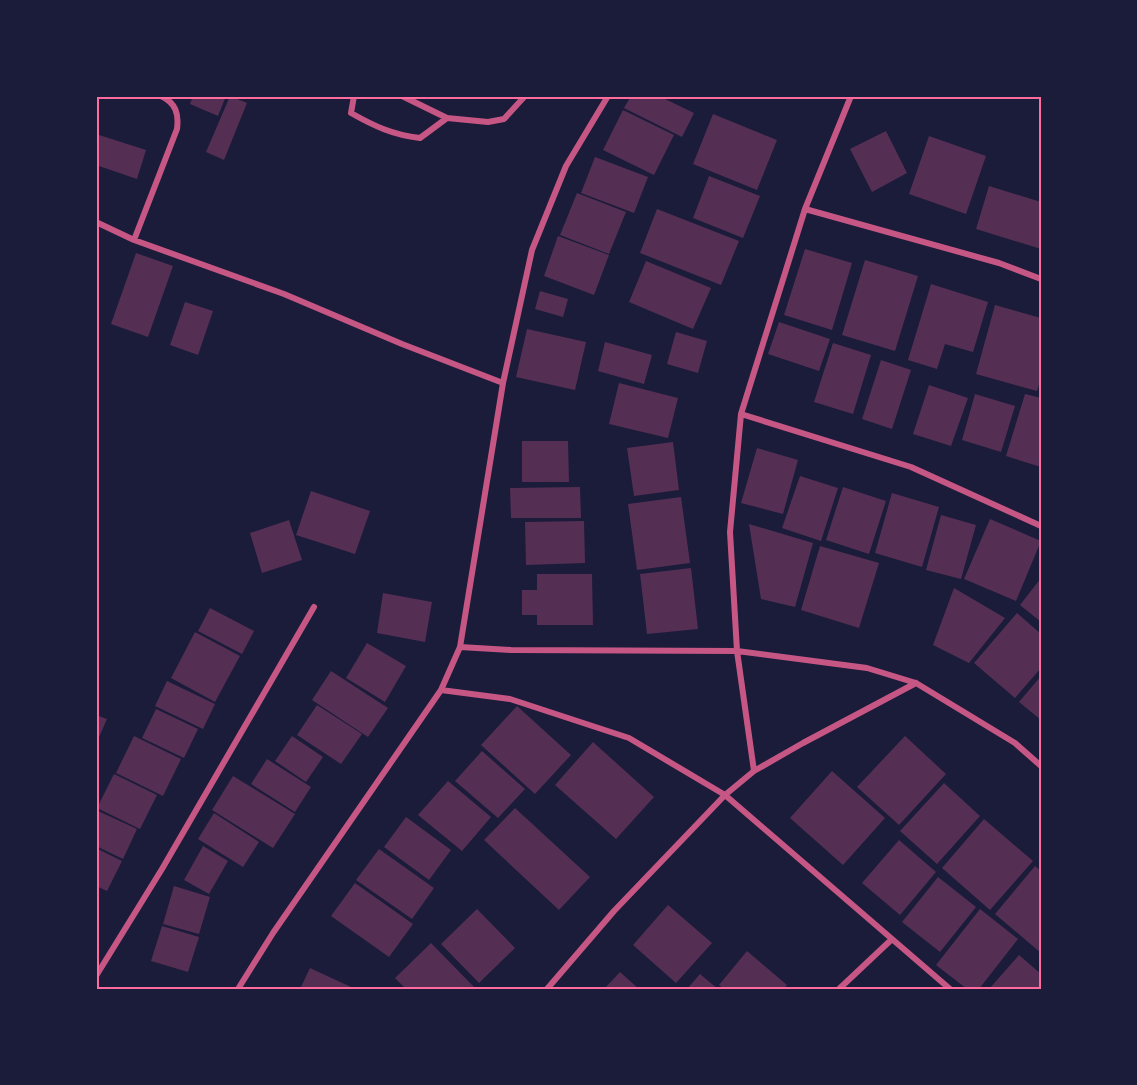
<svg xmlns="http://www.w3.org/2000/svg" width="1137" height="1085" viewBox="0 0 1137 1085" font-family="Lato,sans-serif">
<rect width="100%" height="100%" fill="#1b1b3a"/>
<!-- building -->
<path fill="#542f53" d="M 193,96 L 226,96 L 218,116 L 190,104 Z
M 230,96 L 247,103 L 224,160 L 206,152 Z
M 631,96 L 664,96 L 663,98 L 694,113 L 682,137 L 624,108 Z
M 623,110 L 674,135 L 654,175 L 603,150 Z
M 713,114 L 777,140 L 757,190 L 693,164 Z
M 886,131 L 907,173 L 872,192 L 850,149 Z
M 99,135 L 146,150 L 137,179 L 96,165 L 96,143 Z
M 929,136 L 986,156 L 966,214 L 909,194 Z
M 595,157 L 648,177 L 634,213 L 581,193 Z
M 709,176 L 760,196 L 743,238 L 693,218 Z
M 989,186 L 1041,202 L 1041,249 L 976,229 Z
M 577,193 L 626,212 L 609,254 L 560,235 Z
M 657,209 L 739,241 L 721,285 L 640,253 Z
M 558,236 L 609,255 L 594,295 L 544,276 Z
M 805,249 L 852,263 L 832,330 L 784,315 Z
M 136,253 L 173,266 L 148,337 L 111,324 Z
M 865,260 L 918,276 L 895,351 L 842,335 Z
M 646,261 L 711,288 L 693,329 L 629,302 Z
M 931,284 L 988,302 L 973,352 L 945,344 L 937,369 L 908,360 Z
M 540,291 L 568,299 L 563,317 L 535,309 Z
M 185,302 L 213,311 L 198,355 L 170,345 Z
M 995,305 L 1041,318 L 1041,378 L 1037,391 L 976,374 Z
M 779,322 L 830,339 L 819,371 L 768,354 Z
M 527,329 L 586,342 L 575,390 L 516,377 Z
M 676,332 L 707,341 L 698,373 L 667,364 Z
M 605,342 L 652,355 L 644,384 L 598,371 Z
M 833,343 L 871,355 L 853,414 L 814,402 Z
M 881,360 L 911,370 L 892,429 L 862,419 Z
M 619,383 L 678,398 L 668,438 L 609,424 Z
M 929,385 L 968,398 L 951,446 L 913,434 Z
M 975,394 L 1015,406 L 1001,452 L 962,440 Z
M 1025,394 L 1041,398 L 1041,467 L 1006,456 Z
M 522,441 L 568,441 L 569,482 L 522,482 Z
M 673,442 L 679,490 L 634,496 L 627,448 Z
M 757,448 L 798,460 L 783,514 L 741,503 Z
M 800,476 L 838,488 L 821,541 L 782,528 Z
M 580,487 L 581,518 L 511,518 L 510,488 Z
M 843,487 L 886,501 L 869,554 L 826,540 Z
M 311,491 L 370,511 L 355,554 L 296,535 Z
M 892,493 L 939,507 L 922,567 L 875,553 Z
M 681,497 L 690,563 L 637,570 L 628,504 Z
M 941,515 L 976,525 L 961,579 L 926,570 Z
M 990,519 L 1041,541 L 1016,601 L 964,579 Z
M 289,520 L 302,560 L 262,573 L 250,533 Z
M 584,521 L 585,563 L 526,565 L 525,522 Z
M 749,524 L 813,543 L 795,607 L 761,599 Z
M 820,546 L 879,563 L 859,628 L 801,610 Z
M 691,568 L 698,629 L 647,634 L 640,574 Z
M 537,574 L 592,574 L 593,625 L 537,625 L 537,615 L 522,615 L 522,590 L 537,590 Z
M 1041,578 L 1041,622 L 1020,605 Z
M 954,588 L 1005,618 L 969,663 L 933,645 Z
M 383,593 L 432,602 L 425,642 L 377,633 Z
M 210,608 L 254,631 L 242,654 L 198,631 Z
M 1017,613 L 1041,634 L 1041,668 L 1015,698 L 974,663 Z
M 195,632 L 240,656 L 215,702 L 171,678 Z
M 367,643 L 406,666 L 385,702 L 346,678 Z
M 331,671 L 388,708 L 368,737 L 312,700 Z
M 1041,676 L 1041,720 L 1019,702 Z
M 167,681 L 215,704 L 203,729 L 155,706 Z
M 317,705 L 362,734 L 341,764 L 297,735 Z
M 517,706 L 571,755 L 535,794 L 481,745 Z
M 156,709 L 198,729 L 184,758 L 142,738 Z
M 96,715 L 107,719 L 96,744 Z
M 134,736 L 181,759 L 163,796 L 116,773 Z
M 292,736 L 323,757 L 306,782 L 275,761 Z
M 905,736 L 946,774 L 899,825 L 857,787 Z
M 593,742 L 654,797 L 616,839 L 555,785 Z
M 482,751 L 525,789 L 498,818 L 455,781 Z
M 267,759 L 311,787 L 295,812 L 251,784 Z
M 832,771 L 885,818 L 843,865 L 790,818 Z
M 114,774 L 157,795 L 140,829 L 97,808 Z
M 233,776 L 295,814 L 273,848 L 212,810 Z
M 448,781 L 491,817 L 462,851 L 418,815 Z
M 944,783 L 980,816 L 937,864 L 900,831 Z
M 515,808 L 590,877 L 559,910 L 484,840 Z
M 96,810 L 137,829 L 123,859 L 96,846 Z
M 214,813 L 259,842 L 243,867 L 198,839 Z
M 406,817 L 451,850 L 429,880 L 384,847 Z
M 984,819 L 1033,861 L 990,910 L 942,868 Z
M 899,840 L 936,872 L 900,915 L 862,883 Z
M 203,846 L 228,861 L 209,894 L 184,880 Z
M 96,848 L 122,861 L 107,891 L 96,886 Z
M 379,849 L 434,888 L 412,919 L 356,880 Z
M 1035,866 L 1041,871 L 1041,953 L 995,914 Z
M 938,877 L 976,907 L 940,952 L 902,922 Z
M 355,883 L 413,924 L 389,957 L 331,916 Z
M 174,886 L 210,897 L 199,934 L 163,924 Z
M 668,905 L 712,943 L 676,983 L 633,945 Z
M 477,909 L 515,948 L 479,983 L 441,944 Z
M 980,909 L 1018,939 L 979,989 L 967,989 L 936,965 Z
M 162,926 L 199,937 L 188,972 L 151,961 Z
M 431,943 L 475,988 L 473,989 L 406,989 L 395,978 Z
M 747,951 L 787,985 L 784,989 L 724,989 L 719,985 Z
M 1019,955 L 1041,974 L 1041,989 L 989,989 Z
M 310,968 L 351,987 L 350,989 L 300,989 Z
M 620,972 L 639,989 L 604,989 Z
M 700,974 L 718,989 L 687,989 Z"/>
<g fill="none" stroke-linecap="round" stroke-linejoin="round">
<!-- minor -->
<path stroke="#c65784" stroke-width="6" d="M 354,96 L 351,113 C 374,126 393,135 420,138 L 447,118
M 402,96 L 447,118 L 488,122 L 504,119 L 525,96
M 805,209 L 999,263 L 1041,279
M 96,222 L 134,240 L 284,294 L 402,344 L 503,383
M 134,240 L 177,129 C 179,114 176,103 161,96
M 741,414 L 911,467 L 1041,526
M 460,647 L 511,650 L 737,651 L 867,668 L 916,683 L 1015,743 L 1041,766
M 441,690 L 510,699 L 629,738 L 725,795 L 950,989
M 754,771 L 737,651 L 730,532 L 741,414 L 805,209 L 851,96
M 96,976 L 162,869 L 314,607
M 238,989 L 273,933 L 441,690 L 460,647 L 503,383 L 532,250 L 566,166 L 608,96
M 547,989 L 614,911 L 725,795 L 754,771 L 803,743 L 916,683
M 839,989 L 891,940"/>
</g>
<!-- border -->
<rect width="1137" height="1085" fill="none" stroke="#1b1b3a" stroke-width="195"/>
<rect x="98" y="98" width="942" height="890" fill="none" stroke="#ff6b9d" stroke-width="2"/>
</svg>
